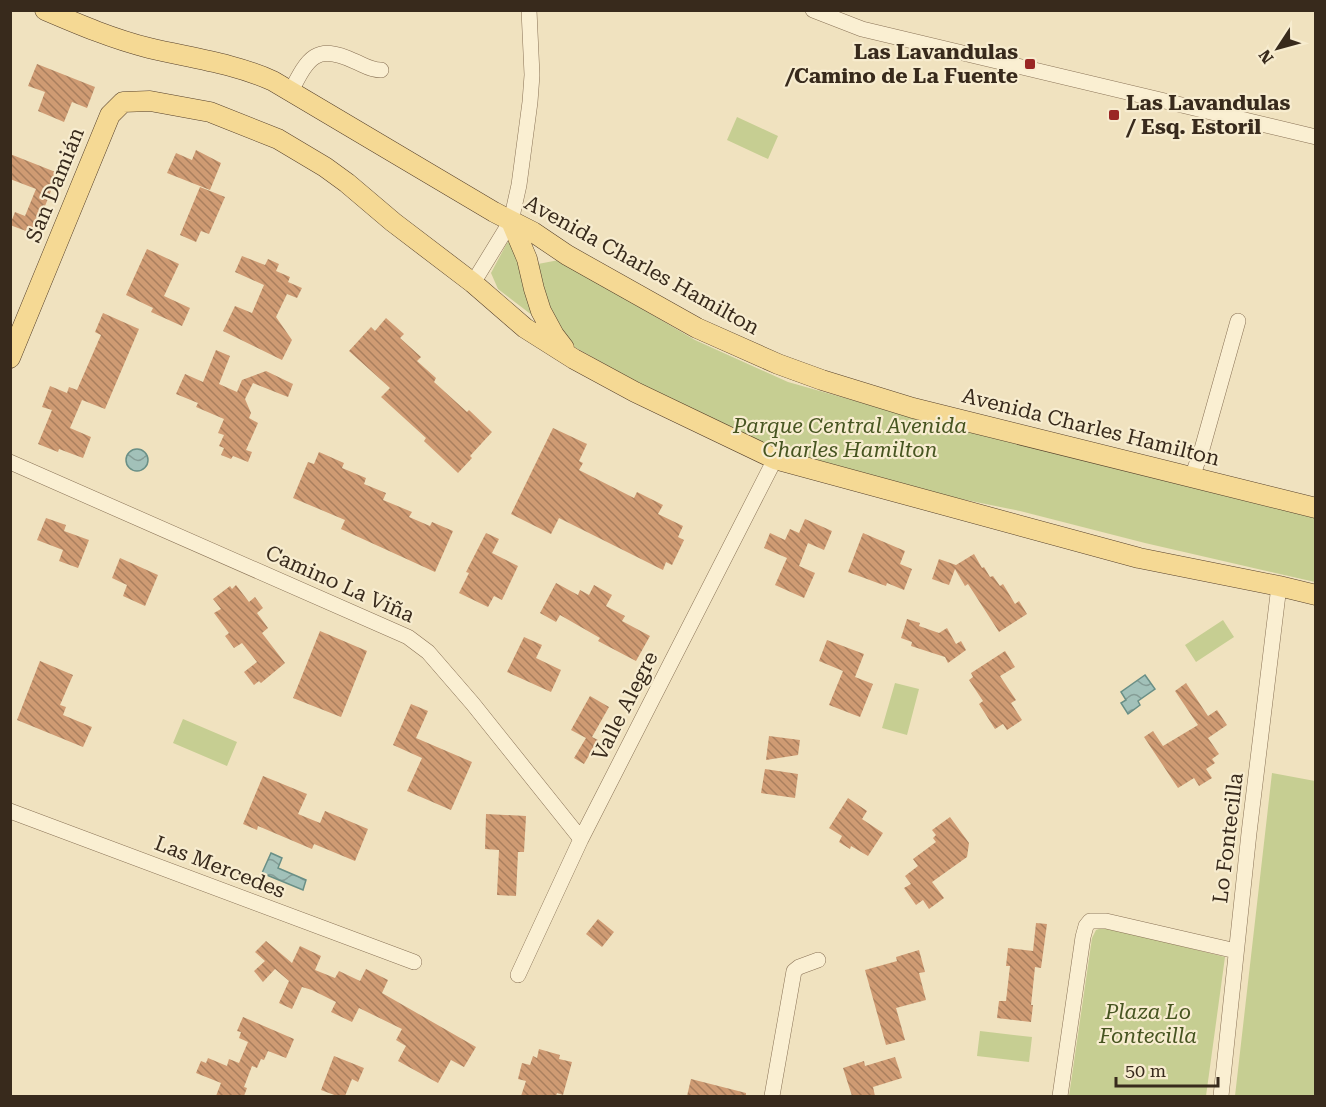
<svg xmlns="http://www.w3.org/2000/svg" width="1326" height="1107" viewBox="0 0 1326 1107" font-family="'Roboto Serif',serif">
<defs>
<pattern id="water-waves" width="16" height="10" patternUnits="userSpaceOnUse" patternTransform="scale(1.5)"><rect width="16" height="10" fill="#a2c1b9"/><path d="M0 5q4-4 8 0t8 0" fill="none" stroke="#859d96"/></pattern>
<pattern id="building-back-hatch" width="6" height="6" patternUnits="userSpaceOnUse" patternTransform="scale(1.5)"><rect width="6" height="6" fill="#cf9b73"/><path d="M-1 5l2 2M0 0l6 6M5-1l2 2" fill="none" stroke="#a97f5e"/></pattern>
</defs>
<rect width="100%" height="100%" fill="#f0e2bf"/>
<!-- park -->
<path fill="#c6ce92" d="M 737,117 L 778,136 L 768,159 L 727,140 Z
M 511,241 L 522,267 L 559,260 L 695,340 L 788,382 L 912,417 L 1315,518 L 1315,582 L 1145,543 L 1020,511 L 839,474 L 782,452 L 638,383 L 571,345 L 498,289 L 491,273 L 507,243 Z
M 1223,620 L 1234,637 L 1196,662 L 1185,645 Z
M 895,683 L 919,689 L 907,735 L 882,728 Z
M 183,719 L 237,742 L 227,766 L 173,743 Z
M 1272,773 L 1315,781 L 1315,1096 L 1235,1096 Z
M 1105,927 L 1225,957 L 1206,1096 L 1069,1096 L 1092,938 L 1096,930 Z
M 980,1031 L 1032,1037 L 1029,1062 L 977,1056 Z"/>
<!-- water -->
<path fill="url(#water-waves)" stroke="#698f86" stroke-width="1.5" d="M126 460a11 11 0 1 1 22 0a11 11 0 1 1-22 0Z
M 1145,675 L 1155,689 L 1138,701 L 1140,705 L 1128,714 L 1121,703 L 1126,700 L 1121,692 Z
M 271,853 L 282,858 L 278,868 L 306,880 L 303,890 L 262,873 Z"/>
<!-- building -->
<path fill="url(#building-back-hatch)" d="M 37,64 L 95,87 L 87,108 L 72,102 L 64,122 L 38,111 L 45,92 L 28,86 Z
M 196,150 L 221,163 L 210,190 L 167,173 L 176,153 L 192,160 Z
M 10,154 L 58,173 L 34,234 L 10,225 L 15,212 L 25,216 L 36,189 L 10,179 Z
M 200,187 L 225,197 L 209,234 L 201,231 L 196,242 L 180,235 Z
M 147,249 L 179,264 L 164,296 L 190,308 L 182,326 L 151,312 L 153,308 L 126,295 Z
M 242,256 L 265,265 L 268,259 L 279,264 L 276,271 L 290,277 L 288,282 L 302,288 L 297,298 L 287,294 L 276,317 L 292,340 L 282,360 L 223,331 L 235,306 L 252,313 L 264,285 L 235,272 Z
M 103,313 L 139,329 L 105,409 L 82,400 L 70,428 L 91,437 L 83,458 L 59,449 L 58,452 L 38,444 L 52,410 L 42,407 L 50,386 L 67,393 L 69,387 L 77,390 L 101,335 L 95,332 Z
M 386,318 L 404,334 L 400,338 L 421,357 L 417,361 L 436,378 L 434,382 L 467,412 L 469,410 L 492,432 L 470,456 L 472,458 L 458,473 L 424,441 L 426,438 L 381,397 L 390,388 L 349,351 L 371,327 L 375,331 Z
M 216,350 L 230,356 L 219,384 L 237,392 L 242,380 L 266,371 L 293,384 L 288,397 L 253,383 L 245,399 L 251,413 L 249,418 L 258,423 L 246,450 L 252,452 L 248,462 L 233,456 L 231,459 L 221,455 L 224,448 L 219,446 L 224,435 L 218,433 L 224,419 L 196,407 L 198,403 L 176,394 L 185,374 L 203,382 Z
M 553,428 L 587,444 L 579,461 L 583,463 L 579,470 L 634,498 L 637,492 L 663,505 L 658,514 L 683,526 L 678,537 L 684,540 L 672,565 L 666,562 L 663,570 L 559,518 L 551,534 L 511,514 Z
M 319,452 L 344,463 L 342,468 L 366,478 L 364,484 L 386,493 L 383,500 L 412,512 L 409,517 L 430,526 L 432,522 L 453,531 L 435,572 L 341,529 L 345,520 L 293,498 L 308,462 L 314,464 Z
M 46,518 L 66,525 L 64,531 L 89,540 L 78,568 L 59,561 L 63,550 L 37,540 Z
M 805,519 L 832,531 L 824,550 L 808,543 L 799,566 L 815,573 L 804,598 L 775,585 L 787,558 L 764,548 L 770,533 L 785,540 L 790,529 L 799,533 Z
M 486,533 L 499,539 L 492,553 L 518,566 L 502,600 L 494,596 L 488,607 L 459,593 L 469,573 L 466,572 Z
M 863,533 L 905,551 L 900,564 L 912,569 L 904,590 L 887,583 L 886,586 L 848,572 Z
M 974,554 L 982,568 L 984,567 L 990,577 L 993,576 L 1000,586 L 1003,584 L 1015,604 L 1019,601 L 1027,614 L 999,632 L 968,584 L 965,586 L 955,569 L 949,585 L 932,579 L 939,559 L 956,565 Z
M 120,558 L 158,575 L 145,606 L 123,596 L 127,585 L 112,578 Z
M 556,583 L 578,595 L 580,590 L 589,595 L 594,585 L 612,595 L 606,606 L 625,616 L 622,621 L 650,636 L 636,661 L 598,641 L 600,638 L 560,615 L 556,622 L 540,613 Z
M 236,585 L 249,602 L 255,597 L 263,608 L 257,613 L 268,628 L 262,633 L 285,663 L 261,683 L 259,681 L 254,685 L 244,672 L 257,662 L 242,643 L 234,648 L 225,636 L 229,633 L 214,613 L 221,609 L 213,599 L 230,586 L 232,589 Z
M 907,619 L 920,623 L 919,626 L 939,633 L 947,628 L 956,644 L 961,641 L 966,650 L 948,663 L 945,657 L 911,646 L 912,642 L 901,638 Z
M 320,631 L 367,651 L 341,717 L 293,698 Z
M 524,637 L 542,645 L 536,658 L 561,670 L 551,692 L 507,672 Z
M 827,640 L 864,654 L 855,677 L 873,684 L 860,717 L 829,705 L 843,671 L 819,661 Z
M 1005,651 L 1015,667 L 1000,676 L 1016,700 L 1011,703 L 1022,720 L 1007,730 L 1003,724 L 995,729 L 979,704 L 983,701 L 969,680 L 973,677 L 971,673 Z
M 40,661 L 73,675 L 60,705 L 66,707 L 63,715 L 92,727 L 83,747 L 17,720 Z
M 1186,683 L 1208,716 L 1217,710 L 1227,725 L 1208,738 L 1219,754 L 1212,759 L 1215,763 L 1206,769 L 1212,778 L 1199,786 L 1194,778 L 1178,788 L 1144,737 L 1153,731 L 1163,746 L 1198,725 L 1175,691 Z
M 590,696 L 609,707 L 592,737 L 598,740 L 584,764 L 574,758 L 586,738 L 571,730 Z
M 411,704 L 428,711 L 416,738 L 472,762 L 451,810 L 407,791 L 422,758 L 393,745 Z
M 769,736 L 800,740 L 798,755 L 766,760 Z
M 765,769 L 798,774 L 795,798 L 761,793 Z
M 263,776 L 307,794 L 298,814 L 320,823 L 325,811 L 368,829 L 355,861 L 314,844 L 312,849 L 258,826 L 257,830 L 243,824 Z
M 848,798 L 867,811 L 862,819 L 883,833 L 868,856 L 851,846 L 850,849 L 839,842 L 842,836 L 829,828 Z
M 486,814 L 526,816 L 524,852 L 518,852 L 516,896 L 497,895 L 499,850 L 485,849 Z
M 950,817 L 969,843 L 967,857 L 932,882 L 944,898 L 929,909 L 923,900 L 916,905 L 904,888 L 911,884 L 905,876 L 918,866 L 913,859 L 936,842 L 933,838 L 936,835 L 932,830 Z
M 598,919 L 614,932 L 602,947 L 586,934 Z
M 1036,923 L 1047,924 L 1041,968 L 1035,967 L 1031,1005 L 1033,1005 L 1031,1022 L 997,1018 L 999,1001 L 1006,1001 L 1010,966 L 1006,966 L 1008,948 L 1033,951 Z
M 266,941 L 292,963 L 300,946 L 321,956 L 315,970 L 335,978 L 339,971 L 360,981 L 366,969 L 388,980 L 382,993 L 476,1047 L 464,1067 L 451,1060 L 438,1083 L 398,1061 L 406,1046 L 396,1040 L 402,1029 L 359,1008 L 352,1022 L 331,1012 L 336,1002 L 312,990 L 302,987 L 292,1009 L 279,1003 L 289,981 L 275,969 L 263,982 L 254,971 L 265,961 L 255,952 Z
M 919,950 L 925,972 L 919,973 L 926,1000 L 896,1008 L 905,1040 L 886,1045 L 865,970 L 897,961 L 896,957 Z
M 243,1017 L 294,1039 L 286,1058 L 268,1051 L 264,1060 L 261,1059 L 257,1068 L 252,1066 L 244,1087 L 247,1088 L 244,1096 L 216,1096 L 221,1083 L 196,1073 L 201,1061 L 206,1063 L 208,1058 L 227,1066 L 229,1059 L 239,1063 L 248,1042 L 239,1038 L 241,1032 L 237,1031 Z
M 539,1049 L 560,1055 L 559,1059 L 572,1062 L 563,1095 L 557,1093 L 556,1096 L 521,1096 L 526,1081 L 518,1079 L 522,1063 L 530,1065 L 533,1056 L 537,1058 Z
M 334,1056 L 364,1068 L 358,1082 L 352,1079 L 345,1096 L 337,1096 L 321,1090 Z
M 895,1057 L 902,1078 L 873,1087 L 875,1096 L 852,1096 L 843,1068 L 864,1061 L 865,1066 Z
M 691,1079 L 746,1093 L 746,1096 L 687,1096 Z"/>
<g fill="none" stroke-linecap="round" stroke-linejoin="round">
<defs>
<path id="minor" d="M 813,10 L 862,29 L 1316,137
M 291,91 C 308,58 316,43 354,61 C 364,65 370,70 381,70
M 473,283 L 511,221 L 519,185 L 530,102 L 532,75 L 529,10
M 10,462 L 408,637 L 428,652 L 473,704 L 581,839
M 1192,477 L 1202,449 L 1238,321
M 10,811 L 414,962
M 518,975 L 581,839 L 775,459
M 772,1096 L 794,971 L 799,967 L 818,960
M 1060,1096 L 1083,937 L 1086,926 L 1090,921 L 1106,921 L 1236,951
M 1221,1096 L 1249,833 L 1279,586"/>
<path id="major" d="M 45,10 C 80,25 113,39 149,48 C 191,58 233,63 273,81 L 494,212 L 533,232 L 567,255 L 697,328 L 778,364 L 822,380 L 913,408 L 1316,508
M 511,221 L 527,259 L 534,289 L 541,311 L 554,335 L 564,348
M 10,358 L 110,115 L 123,102 L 150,101 L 210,112 L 278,139 L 325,167 L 347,183 L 393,222 L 473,283 L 525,328 L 574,359 L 635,392 L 775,459 L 1139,558 L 1279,586 L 1316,595"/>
</defs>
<!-- minor casing -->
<use href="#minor" stroke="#897256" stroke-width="16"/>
<!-- major casing -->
<use href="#major" stroke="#56402b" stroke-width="21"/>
<!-- minor -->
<use href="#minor" stroke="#faefd2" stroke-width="15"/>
<!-- major -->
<use href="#major" stroke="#f5d994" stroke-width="20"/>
</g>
<!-- markers -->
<g fill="#9a2624" stroke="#f7eccf" stroke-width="2">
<rect x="1024" y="58" width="12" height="12" rx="3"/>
<rect x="1108" y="109" width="12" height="12" rx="3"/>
</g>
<g text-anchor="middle" stroke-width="4.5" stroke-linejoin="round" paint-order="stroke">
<!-- poi labels -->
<g font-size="21" font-weight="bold" fill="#382a1c" stroke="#f7eccf" text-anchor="end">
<text x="1018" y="59">Las Lavandulas<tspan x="1018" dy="24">/Camino de La Fuente</tspan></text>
<text x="1126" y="110" text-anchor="start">Las Lavandulas<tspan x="1126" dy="24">/ Esq. Estoril</tspan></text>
</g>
<!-- street labels -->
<g font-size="21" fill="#382a1c" stroke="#f7eccf">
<text transform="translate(55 185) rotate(-68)" y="7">San Damián</text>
<text transform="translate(642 265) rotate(29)" y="7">Avenida Charles Hamilton</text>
<text transform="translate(1091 427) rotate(14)" y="7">Avenida Charles Hamilton</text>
<text transform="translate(340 584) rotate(24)" y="7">Camino La Viña</text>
<text transform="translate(625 706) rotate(-63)" y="7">Valle Alegre</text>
<text transform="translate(1228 838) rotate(-83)" y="7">Lo Fontecilla</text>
<text transform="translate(220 867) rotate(21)" y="7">Las Mercedes</text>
</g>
<!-- park labels -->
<g font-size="21" font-style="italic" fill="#475521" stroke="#f7eccf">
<text x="850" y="433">Parque Central Avenida<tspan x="850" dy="24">Charles Hamilton</tspan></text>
<text x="1148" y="1019">Plaza Lo<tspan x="1148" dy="24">Fontecilla</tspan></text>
</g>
</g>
<!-- border -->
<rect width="1326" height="1107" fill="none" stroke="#382a1c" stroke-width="24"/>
<!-- north arrow -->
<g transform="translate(1278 48) rotate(234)" stroke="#f7eccf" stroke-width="4.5" paint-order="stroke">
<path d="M0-4.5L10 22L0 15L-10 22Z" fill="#382a1c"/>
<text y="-9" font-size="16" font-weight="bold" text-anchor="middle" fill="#382a1c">N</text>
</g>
<!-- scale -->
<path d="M1116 1077v9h102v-9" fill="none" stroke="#382a1c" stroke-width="3"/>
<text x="1125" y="1077" font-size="18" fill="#382a1c" stroke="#f7eccf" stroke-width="4.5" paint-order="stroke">50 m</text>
</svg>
